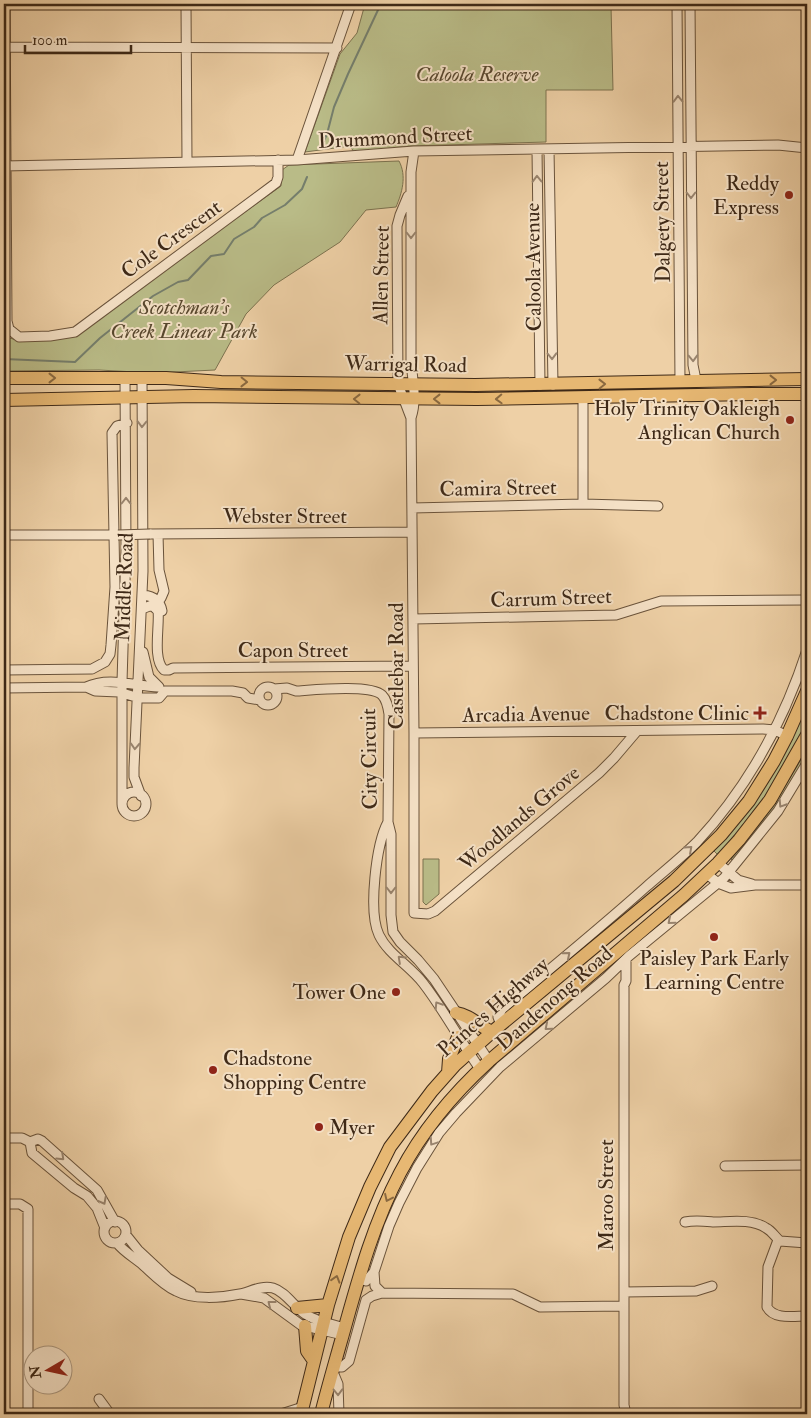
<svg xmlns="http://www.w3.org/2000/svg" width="811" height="1418" viewBox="0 0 811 1418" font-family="'IM FELL Double Pica',serif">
<rect width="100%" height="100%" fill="#eed0a6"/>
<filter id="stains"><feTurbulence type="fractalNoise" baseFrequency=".004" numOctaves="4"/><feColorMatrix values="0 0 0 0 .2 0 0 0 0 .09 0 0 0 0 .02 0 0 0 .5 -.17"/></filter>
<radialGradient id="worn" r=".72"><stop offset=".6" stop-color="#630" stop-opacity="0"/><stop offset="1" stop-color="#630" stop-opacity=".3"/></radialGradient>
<!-- green -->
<path fill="#b9bb87" stroke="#7c724f" d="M 365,4 L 613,4 L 611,6 L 613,90 L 546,90 L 546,142 L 411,146 L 354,152 L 350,146 L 305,152 L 340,54 L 357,33 Z
M 399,161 C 407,176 402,193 396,207 L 366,210 L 340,242 L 274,285 L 246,314 L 215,370 L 154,373 L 99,370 L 4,371 L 4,336 L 16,340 L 71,337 L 281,186 L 282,170 L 289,165 Z
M 807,706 L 807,722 L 779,776 L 758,806 L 718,855 L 714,851 L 728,836 L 779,763 Z
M 807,749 L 807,757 L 781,801 L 734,862 L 731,859 C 760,824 785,789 807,749 Z
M 423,859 L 439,859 L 439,894 L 426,905 L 423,902 Z"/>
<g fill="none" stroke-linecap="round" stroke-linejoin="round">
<!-- stream -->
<path stroke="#757e6c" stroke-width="2" d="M 322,145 L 327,134 L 334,107 L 348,74 L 378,10 L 383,4
M 4,359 L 75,362 L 100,338 L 153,296 L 178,282 L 188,280 L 211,256 L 224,254 L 234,239 L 254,227 L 262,218 L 285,205 L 302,189 L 307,177"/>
<defs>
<path id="minor" d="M 5,4 L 7,321 L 9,329 L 19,337 L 50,336 L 75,332 L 276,183 L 278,177 L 278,160
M 186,4 L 187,162
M 677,4 L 680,381
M 690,4 L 693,365 L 696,380
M 6,47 L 337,48
M 549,149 L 553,385
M 537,150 L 540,385
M 414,151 L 411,172 L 411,363 C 413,382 417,400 411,418 L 414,733 L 414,913 L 428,914 L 435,911 L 599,773 L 614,758 L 637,731
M 297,160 L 351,4
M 4,166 L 297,160 L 414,151 L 778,145 L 807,148
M 408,196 L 400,215 L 397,226 L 398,384 L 411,418
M 583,397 L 583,504
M 412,508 L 583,504 L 658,506
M 150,534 L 412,532
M 4,535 L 117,535
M 143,595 C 153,596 160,600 162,611
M 155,605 L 161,598 L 164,591 L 159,570 L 158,534
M 142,609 L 152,605 L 158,611 C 160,625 152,659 164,670 L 169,670 L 173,668 L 413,666
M 413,619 L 616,615 L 661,601 L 807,600
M 143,652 L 149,677 L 159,687
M 4,670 L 92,669 L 105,662 L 110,654 L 111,645 L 115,587 L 112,433 L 117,426 L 127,423
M259 696a9 9 0 1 1 18 0a9 9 0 1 1-18 0Z
M 86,687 L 95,691 L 119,692 L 139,698 L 159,698 L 165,691
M 4,688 L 86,687 C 109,676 134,686 158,687
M 274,689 L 287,688 L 296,691 C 313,690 370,684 382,695 C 387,700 388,707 389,714 L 388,822 L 391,834 L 391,915 L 393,932 L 400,942 L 418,960 L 434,979 L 489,1061
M 165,691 L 232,691 L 243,693 L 248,698 L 260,700
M 414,733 L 763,729 L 775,730 L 787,736
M122 804a12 12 0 1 1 24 0a12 12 0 1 1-24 0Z
M 141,796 L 134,777 L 134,768 L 143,571 L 142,378
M 122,803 L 122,682 L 126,549 L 125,378
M 388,822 C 376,844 368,912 379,935 C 388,954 410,966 423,983 C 444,1010 460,1041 480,1069
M 718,863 L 738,880 L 752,884
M 707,874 L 718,883 L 731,888 L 755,885 L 807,885
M 626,960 L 626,981 L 624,985 L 624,1405 L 626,1414
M 501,1025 L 498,1017 L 502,1009 C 550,969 599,929 646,887 C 663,872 681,858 697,842 C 748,787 784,721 807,650
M 4,1138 L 22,1138 L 30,1142 L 38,1139 L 42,1141 L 97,1190 L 115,1222
M 30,1142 L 32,1153 L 74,1188 L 87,1196 L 97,1208 L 105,1228
M 725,1166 L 807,1165
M 4,1204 L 20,1204 L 28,1209 L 28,1414
M104 1232a11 11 0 1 1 22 0a11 11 0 1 1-22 0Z
M 685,1222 C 695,1220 703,1221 713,1222 C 729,1222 751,1218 766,1228 C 772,1231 775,1237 780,1241 L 807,1243
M 126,1235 L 138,1250 L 168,1278 L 191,1292
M 778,1240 L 768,1267 L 767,1307 C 774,1320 794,1316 807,1316
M 117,1243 C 124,1252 135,1258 143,1265 C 153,1274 163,1285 176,1291 C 193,1300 221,1298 240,1294 C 250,1292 261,1285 273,1288 C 286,1292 294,1307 305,1314 C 317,1322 332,1324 345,1328
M 374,1272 L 375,1286 L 382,1293
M 359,1279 L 366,1281 L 374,1272 L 389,1226 L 399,1203 L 417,1168 L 439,1133 L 456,1113 L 500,1067 L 606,978 L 629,956 L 724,878 L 778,811 L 807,763
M 624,1292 L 696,1291 L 712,1286
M 241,1294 L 264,1298 L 301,1325 L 343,1335
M 334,1367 L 342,1367 L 349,1361 L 366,1300 L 372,1296 L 382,1293 L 513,1294 L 540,1307 L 624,1306
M 333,1372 L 338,1384 L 339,1414
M 99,1399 L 110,1414
M 281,1414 L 303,1407"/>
<path id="highway" d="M 4,378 L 166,378 L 221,382 L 475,385 L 807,379
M 4,400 L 194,396 L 477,399 L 752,394 L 807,394
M 456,1013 C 470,1015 479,1026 492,1032
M 448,1073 L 449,1059 L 458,1037
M 297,1308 L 328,1305
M 305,1326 L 307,1351 L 314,1361
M 301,1414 L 328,1305 L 349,1237 L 370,1187 L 390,1147 L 432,1091 L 455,1065 L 492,1032 L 674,881 L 721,835 L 749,801 L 774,761 L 787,736 L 807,691
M 321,1414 C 327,1390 334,1366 341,1341 C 357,1284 372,1226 400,1173 C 422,1131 454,1093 489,1061 L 684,895 L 718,863 L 739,840 L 770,800 L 807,735"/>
</defs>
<!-- minor casing -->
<use href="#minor" stroke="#6a533b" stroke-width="11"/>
<!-- highway casing -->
<use href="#highway" stroke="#3e2917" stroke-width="14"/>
<!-- minor -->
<use href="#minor" stroke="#f4e0c5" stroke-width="9"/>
<!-- highway -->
<use href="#highway" stroke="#e7b873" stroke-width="12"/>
<defs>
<path id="minor-bridge" d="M 118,535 L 150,534"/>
</defs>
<!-- minor-bridge casing -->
<use href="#minor-bridge" stroke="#6a533b" stroke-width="11" stroke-linecap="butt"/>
<!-- minor-bridge -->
<use href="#minor-bridge" stroke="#f4e0c5" stroke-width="9"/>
</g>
<!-- one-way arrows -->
<defs><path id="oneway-chevron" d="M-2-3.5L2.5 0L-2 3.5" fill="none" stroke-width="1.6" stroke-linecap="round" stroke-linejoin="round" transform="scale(1.25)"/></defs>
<g stroke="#99846e">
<use href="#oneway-chevron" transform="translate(678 99) rotate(-91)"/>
<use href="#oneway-chevron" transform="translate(537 179) rotate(-91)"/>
<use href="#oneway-chevron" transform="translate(691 195) rotate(90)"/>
<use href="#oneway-chevron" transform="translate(411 235) rotate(90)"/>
<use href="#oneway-chevron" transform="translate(552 356) rotate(89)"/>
<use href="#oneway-chevron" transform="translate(693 358) rotate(88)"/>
<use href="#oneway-chevron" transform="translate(142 424) rotate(91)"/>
<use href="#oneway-chevron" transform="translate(126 501) rotate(-90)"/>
<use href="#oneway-chevron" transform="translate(135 746) rotate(93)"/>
<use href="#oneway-chevron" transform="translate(782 804) rotate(123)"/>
<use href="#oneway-chevron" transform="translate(689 849) rotate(-42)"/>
<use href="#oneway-chevron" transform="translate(391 890) rotate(90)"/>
<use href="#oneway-chevron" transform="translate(671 921) rotate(140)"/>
<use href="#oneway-chevron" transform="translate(567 955) rotate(-40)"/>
<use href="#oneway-chevron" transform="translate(401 959) rotate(-137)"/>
<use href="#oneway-chevron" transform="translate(438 1005) rotate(-123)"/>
<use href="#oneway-chevron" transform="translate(548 1027) rotate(140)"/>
<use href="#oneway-chevron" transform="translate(433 1142) rotate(124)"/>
<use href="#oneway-chevron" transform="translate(61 1157) rotate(43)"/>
<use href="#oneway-chevron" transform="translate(103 1201) rotate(62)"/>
<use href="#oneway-chevron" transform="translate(271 1304) rotate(-142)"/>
<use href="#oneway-chevron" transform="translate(338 1392) rotate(89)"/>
</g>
<g stroke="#8a6940">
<use href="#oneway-chevron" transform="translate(52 378)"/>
<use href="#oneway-chevron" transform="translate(773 380)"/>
<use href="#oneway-chevron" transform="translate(244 382) rotate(1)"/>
<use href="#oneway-chevron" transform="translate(602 384) rotate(-1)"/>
<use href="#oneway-chevron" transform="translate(357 399) rotate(-179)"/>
<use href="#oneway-chevron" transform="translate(437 399) rotate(180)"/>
<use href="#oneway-chevron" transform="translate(499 399) rotate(178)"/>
<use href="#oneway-chevron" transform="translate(388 1198) rotate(115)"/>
<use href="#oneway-chevron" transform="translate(336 1279) rotate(-73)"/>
</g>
<!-- markers -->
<g fill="#8f2418" stroke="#f4e0c5" stroke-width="2">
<circle cx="789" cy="195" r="5"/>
<circle cx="790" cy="420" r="5"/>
<path d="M757.5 705.5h5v5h5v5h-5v5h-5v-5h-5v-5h5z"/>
<circle cx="714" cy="937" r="5"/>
<circle cx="396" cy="992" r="5"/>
<circle cx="213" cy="1070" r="5"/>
<circle cx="319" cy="1127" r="5"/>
</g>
<g text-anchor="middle" stroke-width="4" stroke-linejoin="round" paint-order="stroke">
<!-- park labels -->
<g font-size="21" font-style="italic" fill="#57462d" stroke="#f4e0c5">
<text x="477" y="81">Caloola Reserve</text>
<text x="184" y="314">Scotchman's<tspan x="184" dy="24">Creek Linear Park</tspan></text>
</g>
<!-- street labels -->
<g font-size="21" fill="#3e2917" stroke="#f4e0c5">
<text transform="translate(395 137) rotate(-3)" y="7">Drummond Street</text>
<text transform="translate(662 222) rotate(-91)" y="7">Dalgety Street</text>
<text transform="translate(171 239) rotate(-36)" y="7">Cole Crescent</text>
<text transform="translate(533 267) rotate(-91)" y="7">Caloola Avenue</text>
<text transform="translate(381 275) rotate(-89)" y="7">Allen Street</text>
<text transform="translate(406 364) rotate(1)" y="7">Warrigal Road</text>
<text transform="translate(498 488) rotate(-1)" y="7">Camira Street</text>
<text x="285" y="523">Webster Street</text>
<text transform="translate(124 587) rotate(-88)" y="7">Middle Road</text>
<text transform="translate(551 598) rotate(-2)" y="7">Carrum Street</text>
<text x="293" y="657">Capon Street</text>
<text transform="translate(396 666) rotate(-90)" y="7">Castlebar Road</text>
<text transform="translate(526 714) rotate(-1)" y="7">Arcadia Avenue</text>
<text transform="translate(369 759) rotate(-91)" y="7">City Circuit</text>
<text transform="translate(519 818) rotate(-40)" y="7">Woodlands Grove</text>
<text transform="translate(554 998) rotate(-41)" y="7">Dandenong Road</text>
<text transform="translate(493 1007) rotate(-41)" y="7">Princes Highway</text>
<text transform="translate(606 1195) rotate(-90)" y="7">Maroo Street</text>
</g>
<!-- poi labels -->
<g font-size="21" fill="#3e2917" stroke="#f4e0c5" text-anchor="end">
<text x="779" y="190">Reddy<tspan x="779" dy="24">Express</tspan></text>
<text x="780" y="415">Holy Trinity Oakleigh<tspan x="780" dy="24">Anglican Church</tspan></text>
<text x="749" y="720">Chadstone Clinic</text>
<text x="714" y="965" text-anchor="middle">Paisley Park Early<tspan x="714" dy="24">Learning Centre</tspan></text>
<text x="386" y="999">Tower One</text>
<text x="223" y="1065" text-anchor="start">Chadstone<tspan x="223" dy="24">Shopping Centre</tspan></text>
<text x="329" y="1134" text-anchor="start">Myer</text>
</g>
</g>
<!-- margin -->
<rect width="811" height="1418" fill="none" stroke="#eed0a6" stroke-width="20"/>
<rect x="5" y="5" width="801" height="1408" fill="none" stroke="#3e2917" stroke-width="2.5"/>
<rect x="10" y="10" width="791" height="1398" fill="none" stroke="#3e2917"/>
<!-- north arrow -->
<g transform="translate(48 1370) rotate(261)"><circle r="24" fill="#f4e0c5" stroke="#ab977f"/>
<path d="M0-4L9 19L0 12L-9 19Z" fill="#8f2418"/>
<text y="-8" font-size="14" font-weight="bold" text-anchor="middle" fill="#3e2917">N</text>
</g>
<!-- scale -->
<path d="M25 45v8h106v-8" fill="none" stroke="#3e2917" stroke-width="2.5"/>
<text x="32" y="45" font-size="15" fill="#3e2917" stroke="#f4e0c5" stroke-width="4" paint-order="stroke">100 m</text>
<rect width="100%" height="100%" filter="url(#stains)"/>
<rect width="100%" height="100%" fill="url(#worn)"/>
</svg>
